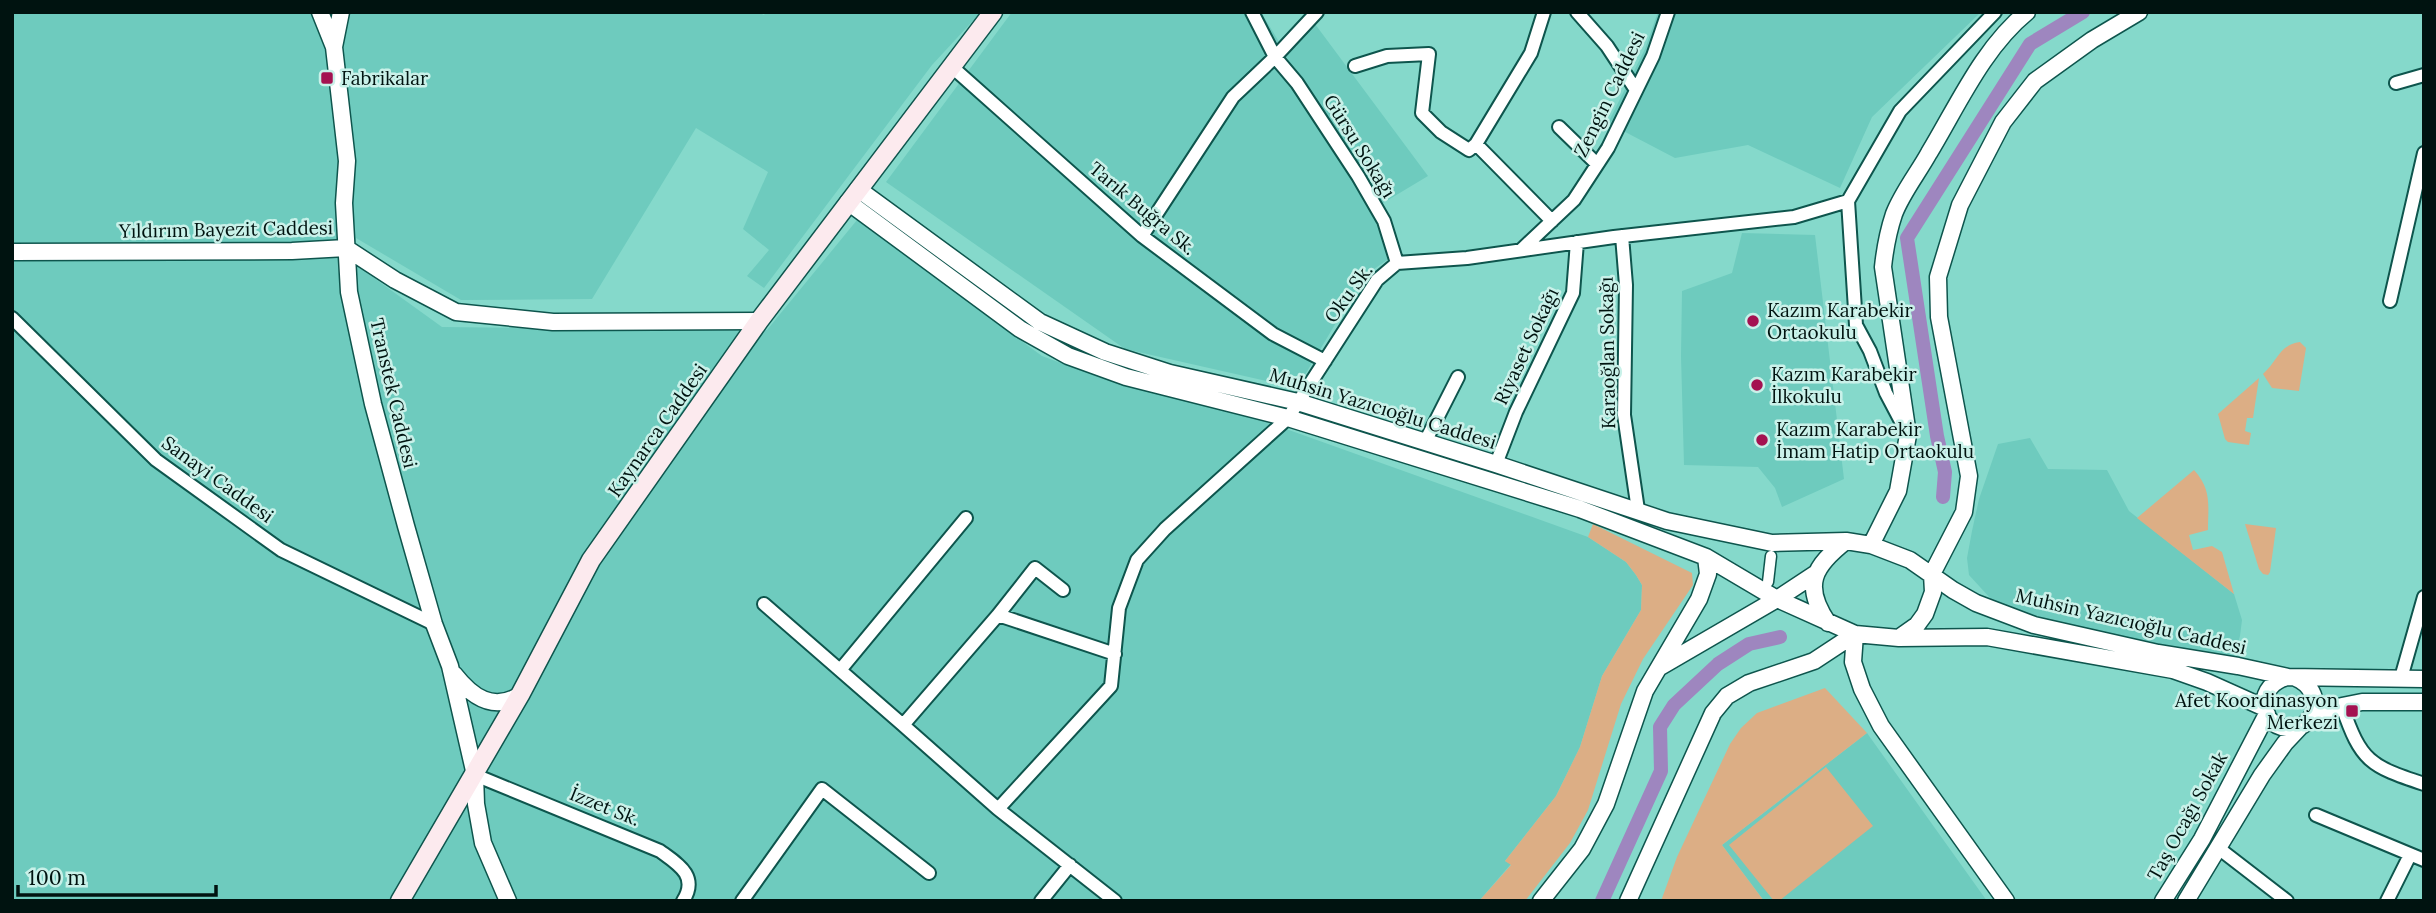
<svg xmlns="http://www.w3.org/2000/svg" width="2436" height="913" viewBox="0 0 2436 913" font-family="Lora,serif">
<rect width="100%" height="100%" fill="#85d9cb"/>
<!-- built -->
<path fill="#6ecbbe" d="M 12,12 L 757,12 L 764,15 L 766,12 L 981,12 L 932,65 L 764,288 L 747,276 L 769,250 L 743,229 L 768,172 L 696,128 L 592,299 L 461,300 L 356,238 L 356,265 L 442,327 L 767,330 L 857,220 L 1042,356 L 1101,378 L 1264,421 L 1588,537 L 1626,562 L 1636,575 L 1642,585 L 1641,610 L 1602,676 L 1580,747 L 1556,796 L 1505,861 L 1511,864 L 1479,901 L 12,901 Z
M 1012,12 L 1261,12 L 1287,55 L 1315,24 L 1428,176 L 1383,203 L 1400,251 L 1364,276 L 1297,388 L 1125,349 L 886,182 Z
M 1658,12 L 1981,12 L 1872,117 L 1840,188 L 1748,145 L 1675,158 L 1608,123 L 1645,49 Z
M 1742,233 L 1815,235 L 1844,479 L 1782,507 L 1775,488 L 1758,467 L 1684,465 L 1681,356 L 1682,291 L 1732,273 Z
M 2030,438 L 2048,469 L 2107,470 L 2129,511 L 2234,594 L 2242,620 L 2240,636 L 2231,665 L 2057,622 L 2021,611 L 1991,599 L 1969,575 L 1967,558 L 1972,531 L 1979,499 L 1998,444 Z
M 1867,733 L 1987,901 L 1764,901 L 1722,845 Z"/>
<!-- green -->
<path fill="#dcae85" d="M 2300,342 L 2306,348 L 2299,391 L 2272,388 L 2263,374 C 2278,361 2279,345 2300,342 Z
M 2259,378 L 2253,418 L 2247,418 L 2245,431 L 2251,433 L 2249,445 L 2228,442 L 2225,439 L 2218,414 Z
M 2194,470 C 2212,490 2208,505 2208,530 L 2189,535 L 2193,550 L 2212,546 L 2222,552 L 2234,594 L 2137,518 Z
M 1593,524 L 1692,573 L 1693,585 L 1643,659 L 1621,704 L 1588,810 L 1570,843 L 1525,901 L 1479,901 L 1511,865 L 1505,861 L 1556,796 L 1580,747 L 1602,676 L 1641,610 L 1642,585 L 1636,575 L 1626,562 L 1588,537 Z
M 2245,524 L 2276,528 L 2270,572 L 2268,575 L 2263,574 L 2259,569 Z
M 1825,688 L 1867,733 L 1722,845 L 1764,901 L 1661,901 L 1677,857 L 1730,744 L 1741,728 L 1757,713 Z
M 1826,767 L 1873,826 L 1779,901 L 1774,901 L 1729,845 Z"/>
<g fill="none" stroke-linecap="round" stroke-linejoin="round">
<!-- canal -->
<path stroke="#9e86bf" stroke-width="14" d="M 1943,497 L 1945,472 L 1937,436 L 1907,238 L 2030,44 L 2083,12
M 1602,901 L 1661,771 L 1660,727 L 1674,705 L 1718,664 L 1749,644 L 1780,637"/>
<defs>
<path id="pedestrian" d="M 1768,582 L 1771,556"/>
<path id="minor" d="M 1252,12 L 1275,57 L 1297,83 L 1358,176 L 1384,221 L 1397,263
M 1544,12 L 1531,53 L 1476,144 L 1552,221
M 1577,12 L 1607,46 L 1636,90
M 951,66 L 1142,236 L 1273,334 L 1325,361
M 1355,66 L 1387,56 L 1429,54 L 1422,113 L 1441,132 L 1469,150 L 1476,144
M 2396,83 L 2424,75
M 1559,127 L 1597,164
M 1848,201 L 1900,111 L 1995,12
M 1142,236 L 1233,97 L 1275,57 L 1317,12
M 1622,236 L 1626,285 L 1624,415 L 1638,510
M 1521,250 L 1574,200 L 1608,148 L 1653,56 L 1668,12
M 2390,301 L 2424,153
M 12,318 L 156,460 L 281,550 L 434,624
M 1425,442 L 1458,377
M 1496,464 L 1516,412 L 1573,293 L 1577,242
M 764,604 L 903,725
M 998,615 L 1035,568 L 1063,590
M 841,669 L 966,518
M 2401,678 L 2424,597
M 2342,706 C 2361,762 2370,766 2424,784
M 475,775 L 660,851 C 678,864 699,876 683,901
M 998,809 L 903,725 L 998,615 L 1115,654
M 2316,815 L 2424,860
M 2217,847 L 2287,901
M 742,901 L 822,789 L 929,873
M 1041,901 L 1070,865
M 1115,901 L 998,809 L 1111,686 L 1119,608 L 1137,560 L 1165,529 L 1288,418 L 1377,280 L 1397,263 L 1467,258 L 1614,237 L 1794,217 L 1848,201 L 1856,325 L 1870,351 L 1886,393 L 1905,429
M 2387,901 L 2410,855"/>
<path id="tertiary" d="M 320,12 L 334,47
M 341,12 L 334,47 L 347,161 L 344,203 L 349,292 L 373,404 L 406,526 L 434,624 L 450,666 L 475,775 L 476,804 L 483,843 L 508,901
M 858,189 L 1040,322 L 1105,352 L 1170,373 L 1298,402 L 1496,464 L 1667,521 L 1772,543 L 1846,541 L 1871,545 L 1910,560 L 1953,590 L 1976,603 L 2034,625 L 2158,653 L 2238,666 L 2288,677
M 848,202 L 1020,329 L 1068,356 L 1126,377 L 1288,418 L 1580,509 L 1706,557 L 1777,599 L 1855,634 L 1899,638 L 1987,637 L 2173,670 L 2207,682 L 2265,708
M 12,252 L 292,251 L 346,248 L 395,280 L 456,312 L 553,322 L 759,321
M 1871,545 L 1898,491 L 1908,435 L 1883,267 C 1885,248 1888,232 1894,214 C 1902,193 1918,173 1929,153 C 1958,105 1983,48 2027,12
M 1828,623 C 1802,585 1814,566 1846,541
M 1855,634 L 1853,662 L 1862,689 L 1881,726 L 2006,901
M 1900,637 L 1917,625 L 1925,614 L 1933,592 L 1932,574 L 1964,512 L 1969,476 L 1939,317 L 1938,277 L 1960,205 L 2003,122 L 2035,81 L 2092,40 L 2139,12
M 1660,667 L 1777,599 L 1815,574
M 454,674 C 472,697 493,712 520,695
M 2296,678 C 2325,690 2319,731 2287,728 C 2256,725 2257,683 2288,677 L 2424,679
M 2308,720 L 2342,706 L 2362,702 L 2424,702
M 1541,901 L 1582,849 L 1606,804 L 1645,691 L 1699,599 L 1708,574 L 1706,557
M 1628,901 L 1713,713 L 1727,696 L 1749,683 L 1814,661 L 1855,634
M 2163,901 L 2202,839 L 2267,714
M 2186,901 L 2262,775 L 2285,743 L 2301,726"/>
<path id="secondary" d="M 400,901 L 520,695 L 591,560 L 759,321 L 993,12"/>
</defs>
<!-- pedestrian casing -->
<use href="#pedestrian" stroke="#0e554d" stroke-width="13"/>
<!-- minor casing -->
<use href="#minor" stroke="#0e554d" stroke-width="16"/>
<!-- tertiary casing -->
<use href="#tertiary" stroke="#0e554d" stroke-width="19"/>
<!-- secondary casing -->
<use href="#secondary" stroke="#0e554d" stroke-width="21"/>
<!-- pedestrian -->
<use href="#pedestrian" stroke="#fff" stroke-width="10"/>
<!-- minor -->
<use href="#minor" stroke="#fff" stroke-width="12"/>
<!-- tertiary -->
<use href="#tertiary" stroke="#fff" stroke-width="16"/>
<!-- secondary -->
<use href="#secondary" stroke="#fceaee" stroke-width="18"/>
</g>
<!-- markers -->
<g fill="#a41251" stroke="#c9f1e9" stroke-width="2.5">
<rect x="320" y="71" width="14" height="14" rx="3.5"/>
<circle cx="1753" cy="321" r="7"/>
<circle cx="1757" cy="385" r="7"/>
<circle cx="1762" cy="440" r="7"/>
<rect x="2345" y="704" width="14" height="14" rx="3.5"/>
</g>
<g text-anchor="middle" stroke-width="5" stroke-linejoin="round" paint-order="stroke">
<!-- poi labels -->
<g font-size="19" fill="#001310" stroke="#c9f1e9" text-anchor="start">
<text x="341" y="85">Fabrikalar</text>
<text x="1767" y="317">Kazım Karabekir<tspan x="1767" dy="22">Ortaokulu</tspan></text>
<text x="1771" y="381">Kazım Karabekir<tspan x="1771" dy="22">İlkokulu</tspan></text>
<text x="1776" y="436">Kazım Karabekir<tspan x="1776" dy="22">İmam Hatip Ortaokulu</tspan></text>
<text x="2338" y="707" text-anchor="end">Afet Koordinasyon<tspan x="2338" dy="22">Merkezi</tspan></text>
</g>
<!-- street labels -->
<g font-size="19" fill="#001310" stroke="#c9f1e9">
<text transform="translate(1609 94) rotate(-64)" y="7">Zengin Caddesi</text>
<text transform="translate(1360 146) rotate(58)" y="7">Gürsu Sokağı</text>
<text transform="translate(1143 208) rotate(40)" y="7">Tarık Buğra Sk.</text>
<text transform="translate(226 229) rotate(-1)" y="7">Yıldırım Bayezit Caddesi</text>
<text transform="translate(1348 293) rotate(-54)" y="7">Oku Sk.</text>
<text transform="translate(1526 346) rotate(-65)" y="7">Riyaset Sokağı</text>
<text transform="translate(1607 353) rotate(-91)" y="7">Karaoğlan Sokağı</text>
<text transform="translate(394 393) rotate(77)" y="7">Transtek Caddesi</text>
<text transform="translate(1383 408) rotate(17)" y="7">Muhsin Yazıcıoğlu Caddesi</text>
<text transform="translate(657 430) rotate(-55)" y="7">Kaynarca Caddesi</text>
<text transform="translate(218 479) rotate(36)" y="7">Sanayi Caddesi</text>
<text transform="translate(2131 621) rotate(13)" y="7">Muhsin Yazıcıoğlu Caddesi</text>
<text transform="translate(605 806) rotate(22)" y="7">İzzet Sk.</text>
<text transform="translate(2187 816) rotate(-61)" y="7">Taş Ocağı Sokak</text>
</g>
</g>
<!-- border -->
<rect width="2436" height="913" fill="none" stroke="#001310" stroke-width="28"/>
<!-- scale -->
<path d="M18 885v10h198v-10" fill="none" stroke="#001310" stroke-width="3.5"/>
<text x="28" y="885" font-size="21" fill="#001310" stroke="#c9f1e9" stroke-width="5" paint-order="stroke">100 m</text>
</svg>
